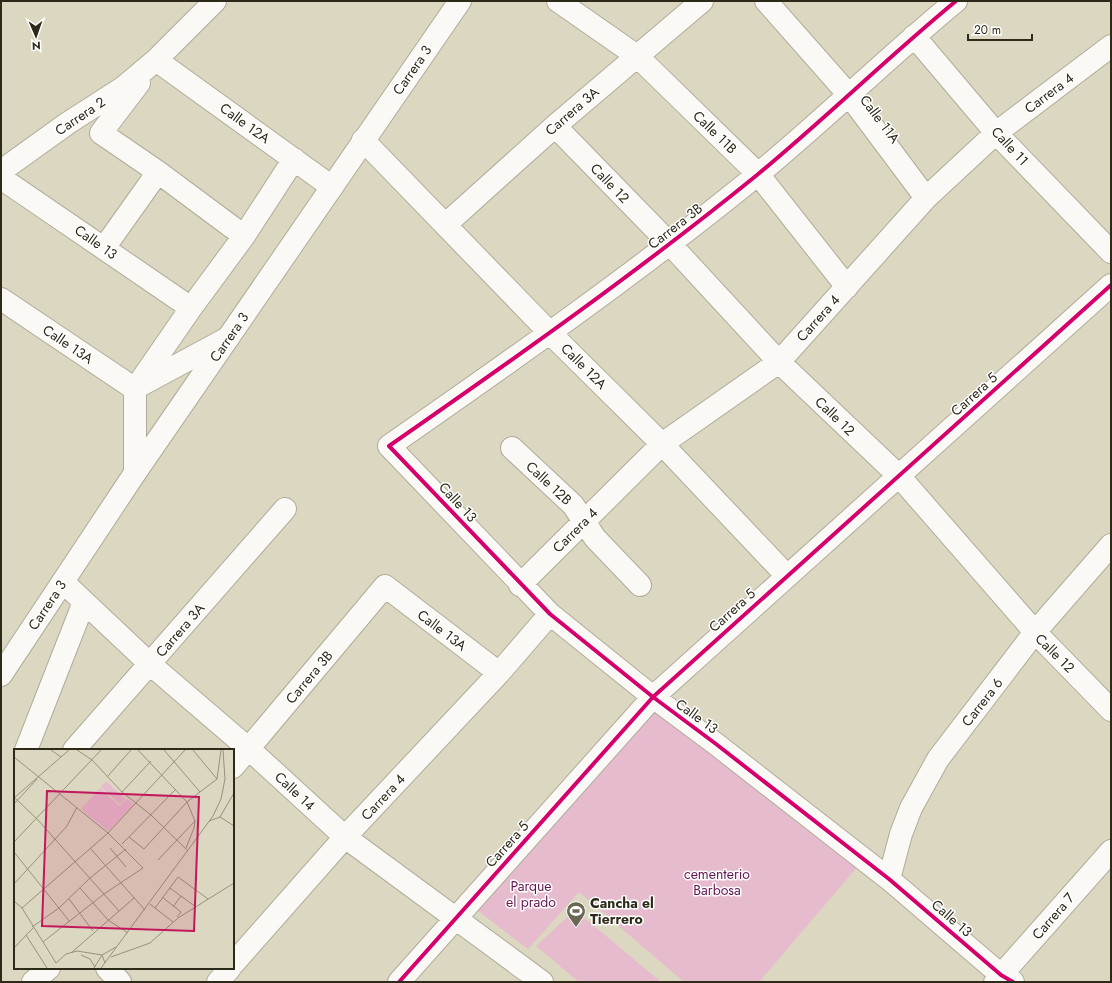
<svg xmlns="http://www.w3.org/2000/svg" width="1112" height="983" viewBox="0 0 1112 983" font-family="Jost,sans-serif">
<rect width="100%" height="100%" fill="#dcd7c0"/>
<!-- green -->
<path fill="#e5bbcd" d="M 654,708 L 858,866 L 759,982 L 684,982 L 579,892 L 528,949 L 473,907 Z
M 575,910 L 661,982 L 579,982 L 536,946 Z"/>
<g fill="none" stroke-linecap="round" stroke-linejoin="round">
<defs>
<path id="street" d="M 558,1 L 637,56 L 758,174 L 847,287
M 766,1 L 849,95 L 926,198
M 956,1 C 888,57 825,119 757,175 C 639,271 514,359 389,446 L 550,614 L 653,697 L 716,744 L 889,879 L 1001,975 L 1013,982
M 914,36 L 996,133 L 1111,252
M 156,60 L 332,187
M 139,83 L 101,133 L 158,172 L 244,236
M 555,126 L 670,244 L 779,362 L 899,476 L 1035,632 L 1111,710
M 363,140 L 550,333 L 662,444 L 787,576
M 1,171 L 68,123 L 124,87 L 156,60 L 215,1
M 1,178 L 191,308
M 445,225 L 555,126 L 702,1
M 104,248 L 158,172
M 1,299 L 135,389
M 139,386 L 228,338
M 135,389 L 191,308 L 244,236 L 294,159
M 135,389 L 135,473
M 512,448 L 573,505 L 595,538 L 640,585
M 63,582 L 150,664 L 249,749 L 345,837 L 542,982
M 520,585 L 662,444 L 779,362 L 926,198 L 996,133 L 1111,46
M 26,750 L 84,602
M 74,750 L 285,509
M 233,767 L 385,586 L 499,673
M 889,879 L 901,834 L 911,808 L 938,759 L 1035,632 L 1111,545
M 233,964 L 345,837 L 499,673 L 550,614
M 107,968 L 120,982
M 33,982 L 49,968
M 218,982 L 230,968
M 399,982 L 653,697 L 1111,285
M 995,982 L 1111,851"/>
<path id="primary" d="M 1,675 L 135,473 L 460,1"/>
</defs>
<!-- street casing -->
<use href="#street" stroke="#b0ac9a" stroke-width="24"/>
<!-- primary casing -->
<use href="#primary" stroke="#b0ac9a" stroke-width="24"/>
<!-- street -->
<use href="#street" stroke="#faf9f6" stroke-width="22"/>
<!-- primary -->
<use href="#primary" stroke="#faf9f6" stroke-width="22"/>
<defs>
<path id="cycleway" d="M 956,1 C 888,57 825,119 757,175 C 639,271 514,359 389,446 L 550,614 L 653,697 L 716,744 L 889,879 L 1001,975 L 1013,982
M 399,982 L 653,697 L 1111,285"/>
</defs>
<!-- cycleway casing -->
<use href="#cycleway" stroke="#fff" stroke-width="6"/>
<!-- cycleway -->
<use href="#cycleway" stroke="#d6006c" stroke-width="4"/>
</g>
<!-- icons -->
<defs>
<symbol id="stadium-pin" viewBox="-11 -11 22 30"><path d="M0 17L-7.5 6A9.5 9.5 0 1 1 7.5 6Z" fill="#6a6754" stroke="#fff"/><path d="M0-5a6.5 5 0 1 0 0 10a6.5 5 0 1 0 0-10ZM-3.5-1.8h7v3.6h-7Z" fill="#fff"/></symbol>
</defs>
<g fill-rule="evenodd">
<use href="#stadium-pin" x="565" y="900" width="22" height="30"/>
</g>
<g text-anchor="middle" stroke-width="3" stroke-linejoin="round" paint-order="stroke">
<!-- street labels -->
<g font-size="14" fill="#2d2a1a" stroke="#fff">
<text transform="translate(412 70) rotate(-55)" y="5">Carrera 3</text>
<text transform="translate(1049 93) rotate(-37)" y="5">Carrera 4</text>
<text transform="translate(572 111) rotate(-41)" y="5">Carrera 3A</text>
<text transform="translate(80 116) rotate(-34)" y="5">Carrera 2</text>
<text transform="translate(880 119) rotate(53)" y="5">Calle 11A</text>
<text transform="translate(245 123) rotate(36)" y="5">Calle 12A</text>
<text transform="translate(715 132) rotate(44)" y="5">Calle 11B</text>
<text transform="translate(1010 146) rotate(47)" y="5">Calle 11</text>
<text transform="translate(610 183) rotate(46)" y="5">Calle 12</text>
<text transform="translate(675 226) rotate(-38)" y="5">Carrera 3B</text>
<text transform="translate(96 242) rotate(35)" y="5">Calle 13</text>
<text transform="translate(818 318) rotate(-48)" y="5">Carrera 4</text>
<text transform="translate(229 337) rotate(-55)" y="5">Carrera 3</text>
<text transform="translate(68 344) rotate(34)" y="5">Calle 13A</text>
<text transform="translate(584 366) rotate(45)" y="5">Calle 12A</text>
<text transform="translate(974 394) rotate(-42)" y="5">Carrera 5</text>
<text transform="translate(835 416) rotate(44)" y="5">Calle 12</text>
<text transform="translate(549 483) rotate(43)" y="5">Calle 12B</text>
<text transform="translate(458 502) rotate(47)" y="5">Calle 13</text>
<text transform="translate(575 530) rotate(-45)" y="5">Carrera 4</text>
<text transform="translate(47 605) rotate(-56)" y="5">Carrera 3</text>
<text transform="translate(732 610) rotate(-42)" y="5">Carrera 5</text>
<text transform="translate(180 630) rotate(-49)" y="5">Carrera 3A</text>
<text transform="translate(442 630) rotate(37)" y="5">Calle 13A</text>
<text transform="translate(1055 653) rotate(45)" y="5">Calle 12</text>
<text transform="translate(309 677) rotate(-50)" y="5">Carrera 3B</text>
<text transform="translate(982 702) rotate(-52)" y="5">Carrera 6</text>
<text transform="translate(697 716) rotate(36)" y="5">Calle 13</text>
<text transform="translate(295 791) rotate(43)" y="5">Calle 14</text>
<text transform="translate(383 797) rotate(-47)" y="5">Carrera 4</text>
<text transform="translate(507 844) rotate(-48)" y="5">Carrera 5</text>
<text transform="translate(1053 916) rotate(-49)" y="5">Carrera 7</text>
<text transform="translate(952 918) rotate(41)" y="5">Calle 13</text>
</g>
<!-- park labels -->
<g font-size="14" fill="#631552" stroke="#fff">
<text x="717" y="879">cementerio<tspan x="717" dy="16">Barbosa</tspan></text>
<text x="531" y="891">Parque<tspan x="531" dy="16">el prado</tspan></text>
</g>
<!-- poi labels -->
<g font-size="14" font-weight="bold" fill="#2d2a1a" stroke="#fff" text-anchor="start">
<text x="590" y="908">Cancha el<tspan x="590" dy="16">Tierrero</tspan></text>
</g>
</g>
<!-- overview -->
<g transform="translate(14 749)">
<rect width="220" height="220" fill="#dcd7c0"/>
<path d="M 92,32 L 111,50 L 106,55 L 87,38 ZM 86,39 L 105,57 L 113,50 L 120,56 L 94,82 L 67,60 Z" fill="#e5bbcd"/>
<path fill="none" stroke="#96927e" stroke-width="1" d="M 37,1 L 47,8M 63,1 L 78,11 L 108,43 L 137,66 L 174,102M 124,1 L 173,53 L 181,72 L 180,79 L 172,99M 150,1 L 186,43M 179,1 L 203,30M 0,8 L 94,84 L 129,119 L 90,145 L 29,193M 93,28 L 117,1M 108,43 L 137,12M 0,48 L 23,70 L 105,162M 0,49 L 55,1M 0,55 L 23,30M 206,68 L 220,44M 195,72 L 206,68 L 220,77M 115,88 L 130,100 L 173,53 L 203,30 L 207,1M 0,93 L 87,1M 108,95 L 162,40M 76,99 L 131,161M 96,99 L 112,118M 0,103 L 56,173M 144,111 L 181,72M 164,128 L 194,150M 0,135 L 53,77 L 63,58M 66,139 L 94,171 L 114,184M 156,139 L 182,158M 148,148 L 167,163 L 163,168M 55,150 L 79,182M 0,152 L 8,159 L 42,214M 136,155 L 159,173M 159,158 L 167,147M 8,159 L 94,84 L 171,1M 141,159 L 164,128M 18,178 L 45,159 L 76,129 L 112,100M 12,186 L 33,219M 0,199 L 19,179M 57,204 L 120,149M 67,206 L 76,210 L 81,218M 97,208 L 136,194 L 164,169 L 220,134M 42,214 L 52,205 L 63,202 L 88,206 L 91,214M 80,219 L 88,206 L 102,198M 87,219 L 199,67 L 207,50 L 211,30 L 209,1"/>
<path fill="#c2185b" fill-opacity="0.15" stroke="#c2185b" stroke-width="2" d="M 33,42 L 185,48 L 180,182 L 28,177 Z"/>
<rect width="220" height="220" fill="none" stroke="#2d2a1a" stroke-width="2"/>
</g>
<!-- border -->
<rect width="1112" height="983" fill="none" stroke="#2d2a1a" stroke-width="4"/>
<!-- north arrow -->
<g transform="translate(36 36) rotate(178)" stroke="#ffffff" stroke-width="3" paint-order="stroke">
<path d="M0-3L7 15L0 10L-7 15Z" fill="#2d2a1a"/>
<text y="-6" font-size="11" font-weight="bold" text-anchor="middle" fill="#2d2a1a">N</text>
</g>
<!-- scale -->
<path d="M968 34v6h64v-6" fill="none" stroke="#2d2a1a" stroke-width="2"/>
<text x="974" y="34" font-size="12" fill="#2d2a1a" stroke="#ffffff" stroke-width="3" paint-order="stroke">20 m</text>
</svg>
